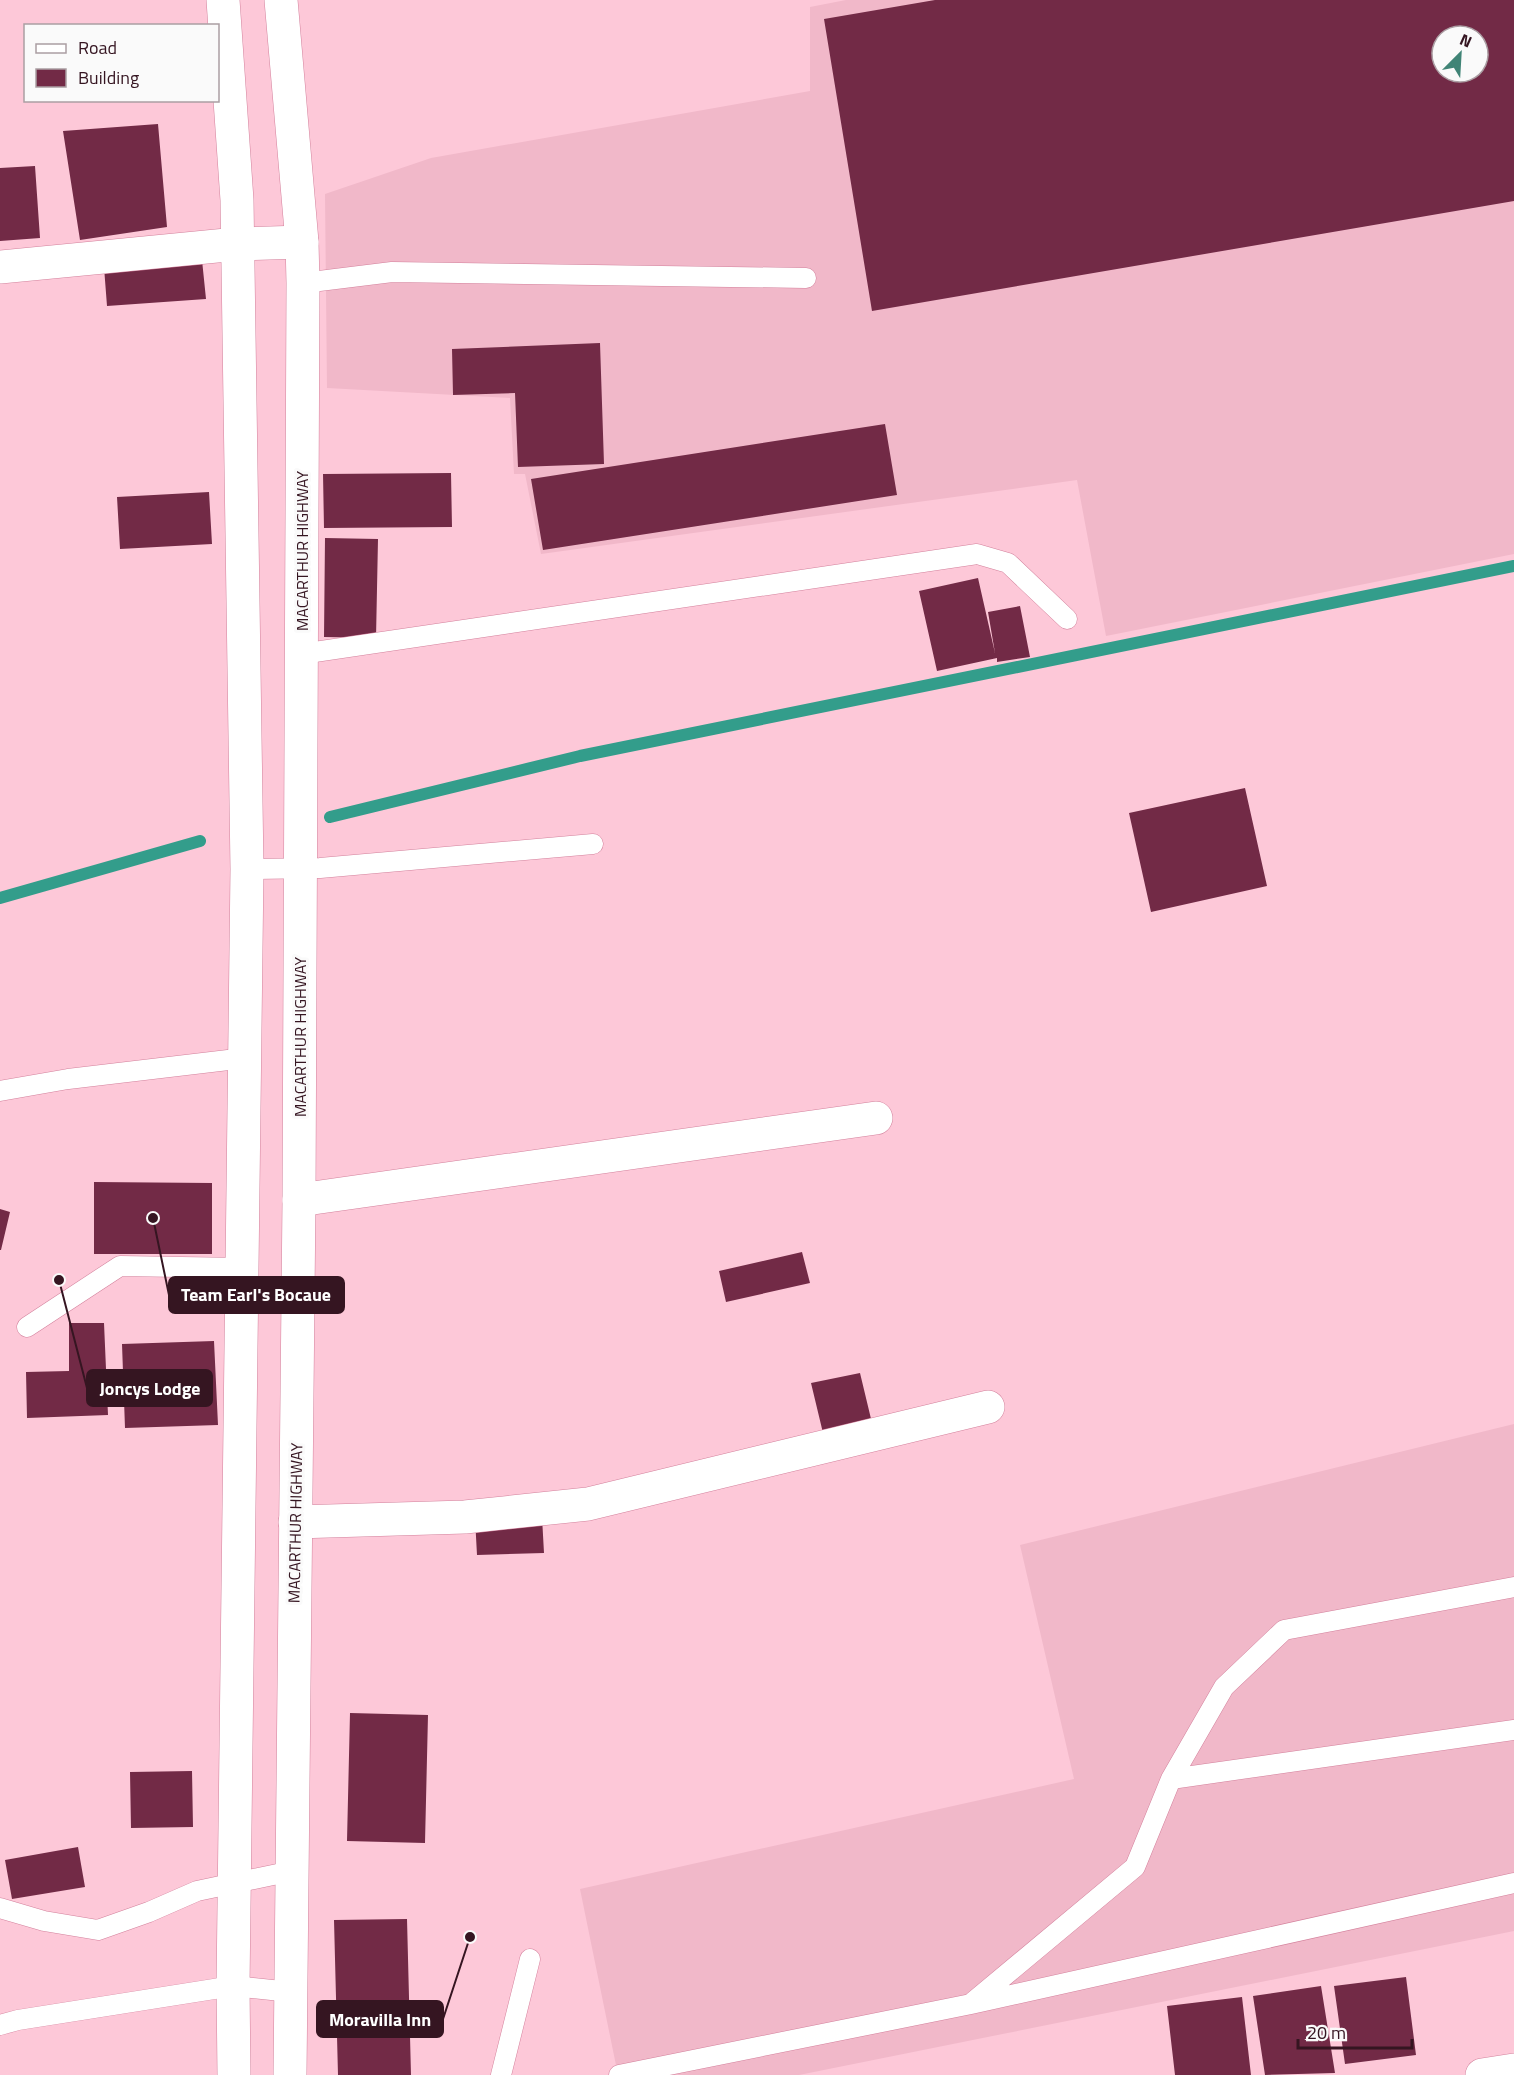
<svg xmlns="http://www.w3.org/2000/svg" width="1514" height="2075" viewBox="0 0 1514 2075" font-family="'Titillium Web',sans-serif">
<rect width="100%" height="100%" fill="#fdc8d8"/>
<!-- built -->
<path fill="#f1b8c9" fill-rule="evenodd" d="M 846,0 L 1514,0 L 1514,554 L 1106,636 L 1077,480 L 541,554 L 525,474 L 514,474 L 510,398 L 327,388 L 325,194 L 431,158 L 810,91 L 810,7 ZM 1442,36 L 1478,36 L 1478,72 L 1442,72 Z
M 1514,1424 L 1514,1931 L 799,2075 L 618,2075 L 580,1889 L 1074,1779 L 1020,1545 Z"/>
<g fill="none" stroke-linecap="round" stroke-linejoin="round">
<!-- stream -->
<path stroke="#339d8b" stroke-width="12" d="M 330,817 L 580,756 L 1514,566
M 0,898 L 200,841"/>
</g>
<!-- building -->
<path fill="#722a46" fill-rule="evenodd" d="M 935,0 L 1514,0 L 1514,201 L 872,311 L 824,19 ZM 1442,36 L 1478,36 L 1478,72 L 1442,72 Z
M 158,124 L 167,227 L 80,240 L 63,131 Z
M 35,166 L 40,238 L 0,241 L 0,168 Z
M 202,260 L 206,299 L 107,306 L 104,267 Z
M 600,343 L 604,464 L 518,467 L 515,393 L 453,395 L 452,349 Z
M 885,424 L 897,495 L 543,550 L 531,479 Z
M 451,473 L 452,527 L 324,528 L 323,474 Z
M 209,492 L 212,544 L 120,549 L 117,497 Z
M 325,538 L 378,539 L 376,638 L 324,637 Z
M 978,578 L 995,653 L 988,612 L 1020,606 L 1030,657 L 997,662 L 997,658 L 937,671 L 919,591 Z
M 1245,788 L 1267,886 L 1151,912 L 1129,813 Z
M 94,1182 L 212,1183 L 212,1254 L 94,1254 Z
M 0,1209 L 10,1212 L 1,1250 L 0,1250 Z
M 802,1252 L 810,1283 L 726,1302 L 719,1271 Z
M 69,1323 L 104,1323 L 108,1415 L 27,1418 L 26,1372 L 69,1371 Z
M 214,1341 L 218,1425 L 125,1428 L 122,1344 Z
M 860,1373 L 872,1423 L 823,1433 L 811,1383 Z
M 542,1517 L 544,1553 L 477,1555 L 475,1518 Z
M 350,1713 L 428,1715 L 425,1843 L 347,1841 Z
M 192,1771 L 193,1827 L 131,1828 L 130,1772 Z
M 78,1847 L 85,1887 L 12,1899 L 5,1860 Z
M 407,1919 L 411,2075 L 338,2075 L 334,1920 Z
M 1406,1977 L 1416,2055 L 1345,2064 L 1334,1986 Z
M 1321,1986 L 1335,2073 L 1265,2075 L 1253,1996 Z
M 1242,1997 L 1251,2075 L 1175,2075 L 1167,2006 Z"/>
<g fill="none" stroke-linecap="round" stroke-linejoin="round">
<defs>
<path id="service" d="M 303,283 L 392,272 L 806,278
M 301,654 L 977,554 L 1008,563 L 1067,619
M 247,869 L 320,868 L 593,844
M 0,1091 L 68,1079 L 245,1058
M 27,1327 L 120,1266 L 242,1268
M 1171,1779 L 1514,1730
M 0,1908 L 44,1921 L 98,1930 L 149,1912 L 197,1891 L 292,1871
M 973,2002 L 1135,1867 L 1171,1779 L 1224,1687 L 1284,1630 L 1514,1587
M 0,2025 L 18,2020 L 233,1986 L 291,1992
M 501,2075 L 530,1959
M 619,2075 L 971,2004 L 1514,1883"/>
<path id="minor" d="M 0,267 L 237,244 L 302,242
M 299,1200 L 876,1118
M 295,1522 L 465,1517 L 588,1504 L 988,1407
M 1482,2075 L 1514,2070"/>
<path id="trunk" d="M 223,0 L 237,200 L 247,869 L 233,1986 L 234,2075
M 281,0 L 302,242 L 303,283 L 299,1200 L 290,2075"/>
</defs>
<!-- service casing -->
<use href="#service" stroke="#d3819c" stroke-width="21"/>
<!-- minor casing -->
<use href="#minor" stroke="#d3819c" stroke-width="34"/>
<!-- trunk casing -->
<use href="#trunk" stroke="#d3819c" stroke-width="34"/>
<!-- service -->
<use href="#service" stroke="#fff" stroke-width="20"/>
<!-- minor -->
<use href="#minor" stroke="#fff" stroke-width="33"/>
<!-- trunk -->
<use href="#trunk" stroke="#fff" stroke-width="33"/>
</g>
<g text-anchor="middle" stroke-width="6" stroke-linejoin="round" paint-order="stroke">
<!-- street labels -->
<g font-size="16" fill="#351521" stroke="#fafafa">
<text transform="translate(302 551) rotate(-90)" y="6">MACARTHUR HIGHWAY</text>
<text transform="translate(300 1037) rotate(-90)" y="6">MACARTHUR HIGHWAY</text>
<text transform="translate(295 1523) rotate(-89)" y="6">MACARTHUR HIGHWAY</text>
</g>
</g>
<!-- callouts -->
<path fill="none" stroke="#351521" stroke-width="2" d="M153 1218L169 1295M59 1280L87 1388M470 1937L443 2019"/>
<g fill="#351521" stroke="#fafafa" stroke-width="2">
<circle cx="153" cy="1218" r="6"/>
<circle cx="59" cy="1280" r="6"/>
<circle cx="470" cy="1937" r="6"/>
</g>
<g fill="#351521" stroke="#351521" stroke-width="2">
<rect x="169" y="1277" width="175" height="36" rx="6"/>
<rect x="87" y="1370" width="125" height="36" rx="6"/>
<rect x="317" y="2001" width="126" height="36" rx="6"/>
</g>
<g font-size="18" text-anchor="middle" font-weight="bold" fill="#fff">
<text x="256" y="1301">Team Earl's Bocaue</text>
<text x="150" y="1395">Joncys Lodge</text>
<text x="380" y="2026">Moravilla Inn</text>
</g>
<!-- legend -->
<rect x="24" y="24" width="195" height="78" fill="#fafafa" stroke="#ab9ea3" stroke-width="1.5"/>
<rect x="36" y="44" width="30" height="9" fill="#ffffff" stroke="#ab9ea3" stroke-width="1.5"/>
<text x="78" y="54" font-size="18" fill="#351521">Road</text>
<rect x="36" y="69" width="30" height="18" fill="#722a46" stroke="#ab9ea3" stroke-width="1.5"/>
<text x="78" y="84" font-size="18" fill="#351521">Building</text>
<!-- north arrow -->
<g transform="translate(1460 54) rotate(24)"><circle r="28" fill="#fafafa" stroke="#ab9ea3" stroke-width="1.5"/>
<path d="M0-4.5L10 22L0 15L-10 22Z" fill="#408476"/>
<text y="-9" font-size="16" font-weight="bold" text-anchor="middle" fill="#351521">N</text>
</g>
<!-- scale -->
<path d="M1298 2039v9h114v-9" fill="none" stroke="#351521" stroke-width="3"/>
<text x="1307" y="2039" font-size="18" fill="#351521" stroke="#fafafa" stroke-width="4.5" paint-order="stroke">20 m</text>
</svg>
